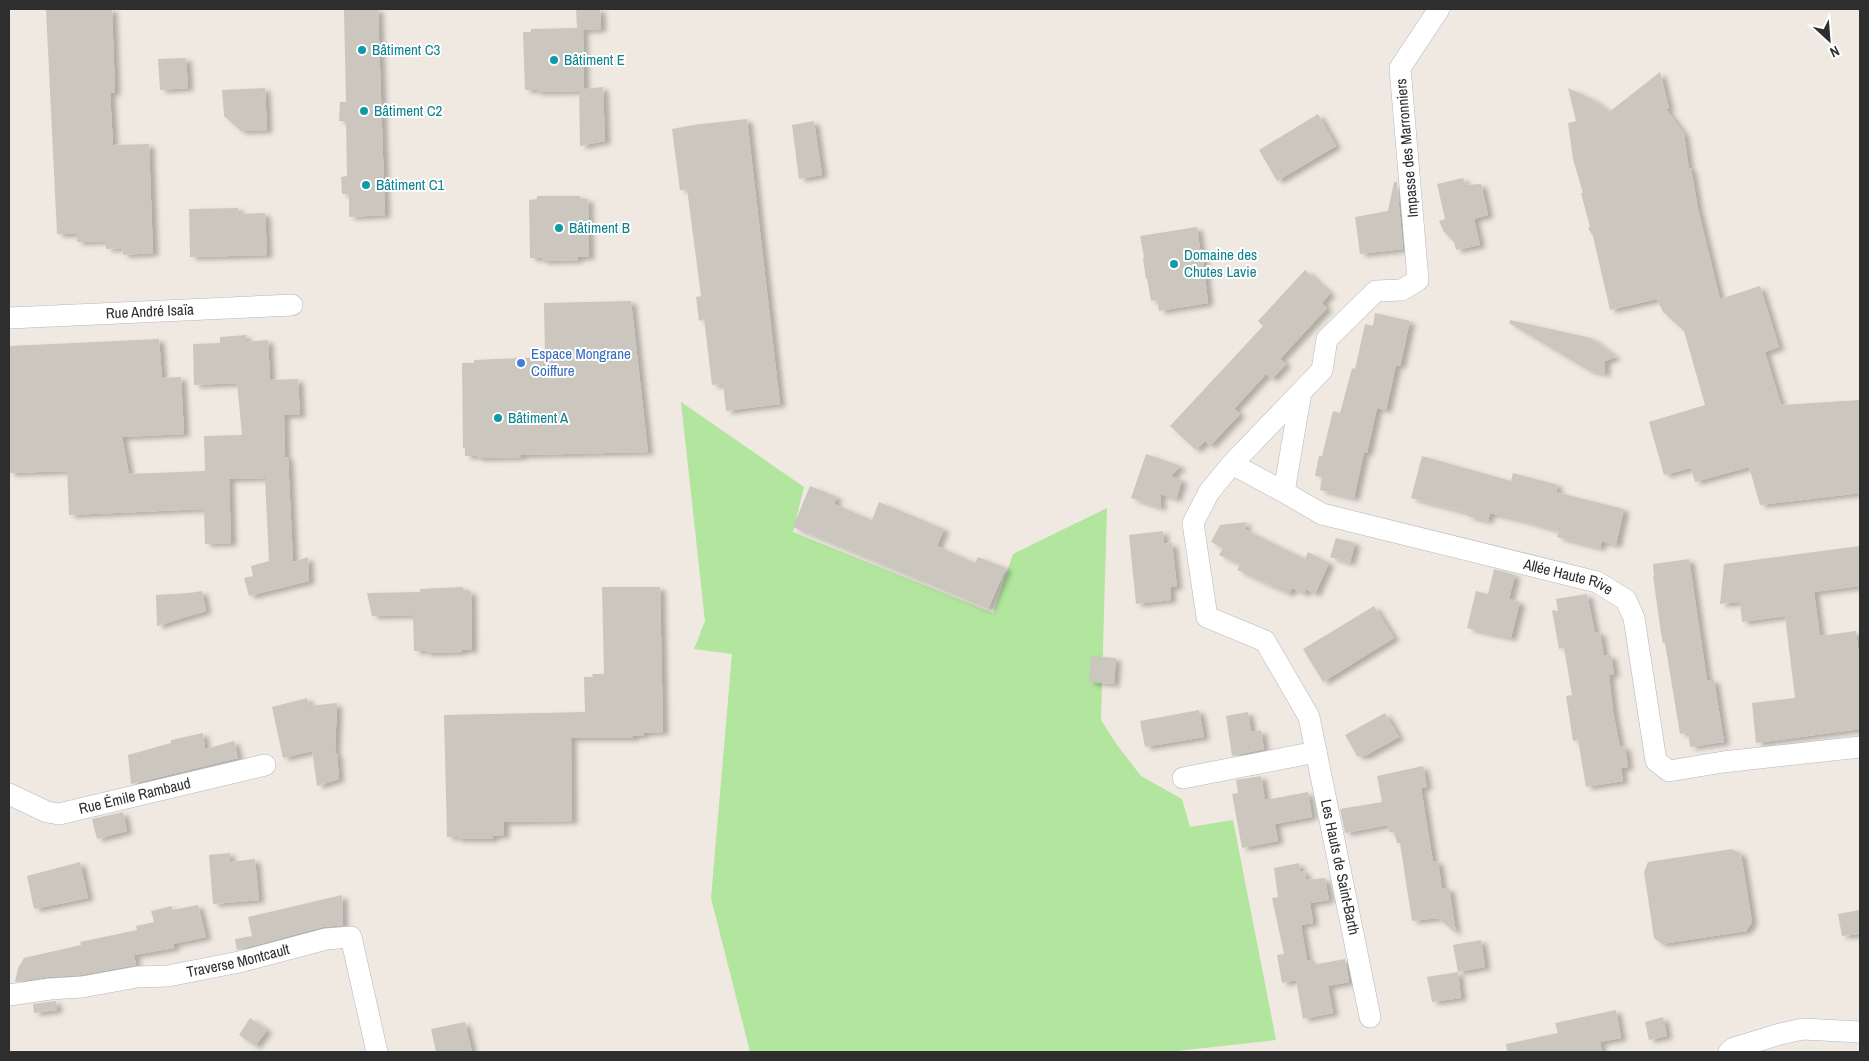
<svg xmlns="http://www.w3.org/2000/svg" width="1869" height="1061" viewBox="0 0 1869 1061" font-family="'Archivo Narrow',sans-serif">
<defs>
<filter id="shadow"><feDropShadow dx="5.5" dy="3" stdDeviation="2.5" flood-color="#0004"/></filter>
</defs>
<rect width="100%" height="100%" fill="#efe9e1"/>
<!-- green -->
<path fill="#b2e59e" d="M 681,402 L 804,487 L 793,532 L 993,613 L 1013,554 L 1107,508 L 1101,720 L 1117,745 L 1141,776 L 1182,799 L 1190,827 L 1233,820 L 1276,1040 L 1168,1052 L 750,1052 L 711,898 L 732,654 L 694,649 L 705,621 Z"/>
<!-- building -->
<path fill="#cbc7bf" filter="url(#shadow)" d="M 46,9 L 112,9 L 115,92 L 110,93 L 113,145 L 149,144 L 153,253 L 123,255 L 122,248 L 106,249 L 106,241 L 77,242 L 76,234 L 57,234 Z
M 344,9 L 378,9 L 385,215 L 349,217 L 349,194 L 342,194 L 341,177 L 347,176 L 346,121 L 339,121 L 340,102 L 346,102 Z
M 576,9 L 600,9 L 601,29 L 583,30 L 584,89 L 603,87 L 605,141 L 580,146 L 579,91 L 537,92 L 537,90 L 525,90 L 523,32 L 531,32 L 531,29 L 577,28 Z
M 186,58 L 188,88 L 160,90 L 158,59 Z
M 1660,72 L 1669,108 L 1666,109 L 1684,134 L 1689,169 L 1691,168 L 1698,209 L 1720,299 L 1760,286 L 1779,347 L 1765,352 L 1781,405 L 1860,400 L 1860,493 L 1760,505 L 1749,467 L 1695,482 L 1691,468 L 1664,475 L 1649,422 L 1705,405 L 1684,331 L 1663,312 L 1657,299 L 1610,310 L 1593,236 L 1588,228 L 1590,227 L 1581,193 L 1583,193 L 1573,159 L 1568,123 L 1576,121 L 1568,88 L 1592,99 L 1609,112 Z
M 265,88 L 267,130 L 241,131 L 224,116 L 222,90 Z
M 1318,114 L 1336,146 L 1277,181 L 1259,150 Z
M 747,119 L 780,404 L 726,411 L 723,384 L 712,385 L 704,319 L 699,321 L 696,297 L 701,296 L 687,189 L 680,190 L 672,129 L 693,125 Z
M 814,121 L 822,175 L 799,179 L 792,125 Z
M 1463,178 L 1465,185 L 1481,184 L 1488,215 L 1474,219 L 1480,245 L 1456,250 L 1454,242 L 1444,232 L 1439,221 L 1445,219 L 1437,184 Z
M 1394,182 L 1397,182 L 1397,184 L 1403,249 L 1360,254 L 1355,217 L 1388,211 Z
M 537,196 L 580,196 L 581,199 L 588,199 L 589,257 L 578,257 L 578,260 L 542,261 L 542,258 L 530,258 L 529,200 L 537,199 Z
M 238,208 L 239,214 L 265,213 L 267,255 L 190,257 L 189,209 Z
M 1197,227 L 1200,249 L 1202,249 L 1208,303 L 1159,311 L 1157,300 L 1151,301 L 1147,278 L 1146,279 L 1143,258 L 1144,257 L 1140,236 Z
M 1305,270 L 1330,293 L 1322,303 L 1327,308 L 1280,359 L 1286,364 L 1272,379 L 1266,374 L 1234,409 L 1240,414 L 1210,446 L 1205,441 L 1196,450 L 1170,426 L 1263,326 L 1258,321 Z
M 631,301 L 648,452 L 521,455 L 521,457 L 477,458 L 477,456 L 465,456 L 465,448 L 463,448 L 462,363 L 474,363 L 474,360 L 545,357 L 544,303 Z
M 1375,313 L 1410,321 L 1400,366 L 1396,365 L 1386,410 L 1377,408 L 1367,453 L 1364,452 L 1354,498 L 1320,490 L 1322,477 L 1315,476 L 1319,456 L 1322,456 L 1333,411 L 1340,413 L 1352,368 L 1355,369 L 1365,324 L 1373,326 Z
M 1510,320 L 1591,338 L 1616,357 L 1605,361 L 1605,374 L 1588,370 L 1509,323 Z
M 246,335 L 246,342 L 268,340 L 270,380 L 298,379 L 300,415 L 284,415 L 285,457 L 288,457 L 293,562 L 308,557 L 309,581 L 249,596 L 244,578 L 253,576 L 251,566 L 269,561 L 265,478 L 229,479 L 231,543 L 205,544 L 204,509 L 69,515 L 67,471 L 9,473 L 9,346 L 159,339 L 162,378 L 181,377 L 184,434 L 122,437 L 129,474 L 205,471 L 204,436 L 242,435 L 237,383 L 194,385 L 193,344 L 220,343 L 220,337 Z
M 1146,454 L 1181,466 L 1171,476 L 1182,480 L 1176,499 L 1160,494 L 1161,508 L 1131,498 Z
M 1422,456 L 1511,481 L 1513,473 L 1558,485 L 1556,492 L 1624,509 L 1616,545 L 1602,541 L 1600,548 L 1557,537 L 1559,531 L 1525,521 L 1490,513 L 1488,521 L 1467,516 L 1468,513 L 1411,498 Z
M 810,486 L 837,497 L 834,504 L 872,520 L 879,502 L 944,529 L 937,546 L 975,563 L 978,557 L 1006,568 L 988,609 L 793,527 Z
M 1247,522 L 1244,529 L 1305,559 L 1308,552 L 1329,563 L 1315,594 L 1306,589 L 1304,594 L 1292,588 L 1289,594 L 1237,570 L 1240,564 L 1219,555 L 1223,548 L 1211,542 L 1220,525 Z
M 1163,531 L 1164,544 L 1172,543 L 1177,587 L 1170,587 L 1171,600 L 1136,604 L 1129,535 Z
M 1336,538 L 1355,543 L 1350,563 L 1330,557 Z
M 1860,546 L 1860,586 L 1814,592 L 1820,636 L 1856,631 L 1860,665 L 1860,729 L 1756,743 L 1752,703 L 1795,698 L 1785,616 L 1742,622 L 1740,602 L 1720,604 L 1724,564 Z
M 1689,559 L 1707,680 L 1714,680 L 1724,742 L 1690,747 L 1688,732 L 1680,734 L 1665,643 L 1663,643 L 1661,633 L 1653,576 L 1654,576 L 1653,564 Z
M 1494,569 L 1515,575 L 1509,599 L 1520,602 L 1511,638 L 1467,628 L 1476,591 L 1488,594 Z
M 463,587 L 463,591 L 471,591 L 472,650 L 462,650 L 461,652 L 426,653 L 426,651 L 414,651 L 413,615 L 372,616 L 367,593 L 420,592 L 420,589 Z
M 602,587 L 660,587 L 663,732 L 644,733 L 644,735 L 633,736 L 633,738 L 571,738 L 572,821 L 504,822 L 504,835 L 493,836 L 493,839 L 457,839 L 457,837 L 447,837 L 444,715 L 585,712 L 584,677 L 593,677 L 592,674 L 604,674 Z
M 202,591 L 206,611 L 157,626 L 156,595 L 189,593 Z
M 1587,594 L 1595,633 L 1600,632 L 1604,656 L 1611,655 L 1614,674 L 1609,675 L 1613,711 L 1620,747 L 1625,746 L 1628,767 L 1621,768 L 1623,781 L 1586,787 L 1578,740 L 1573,741 L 1566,696 L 1572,695 L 1564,648 L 1559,649 L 1552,610 L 1558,611 L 1556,599 Z
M 1374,606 L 1394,638 L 1323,682 L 1303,649 Z
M 1091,656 L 1116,658 L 1114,684 L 1089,682 Z
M 307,698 L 309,706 L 337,703 L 335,753 L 337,754 L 339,779 L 317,786 L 312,751 L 283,758 L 272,707 Z
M 1199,710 L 1204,737 L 1145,747 L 1140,721 Z
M 1248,712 L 1251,732 L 1261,730 L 1264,749 L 1232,756 L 1226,716 Z
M 1385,713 L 1399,737 L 1365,756 L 1357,756 L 1345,735 Z
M 203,733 L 205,749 L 234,741 L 238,758 L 131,784 L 128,755 L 171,743 L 171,740 Z
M 1423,766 L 1427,787 L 1421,788 L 1433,862 L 1438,861 L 1442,889 L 1449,888 L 1456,933 L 1438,918 L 1412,921 L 1400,843 L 1397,843 L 1394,832 L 1389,832 L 1388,825 L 1345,833 L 1340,809 L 1382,802 L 1377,776 Z
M 1261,776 L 1265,800 L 1308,792 L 1312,817 L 1275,824 L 1278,841 L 1242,848 L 1232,794 L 1238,793 L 1236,780 Z
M 123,812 L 127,831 L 97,839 L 92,819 Z
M 1732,849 L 1741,854 L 1752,922 L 1746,931 L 1662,944 L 1654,938 L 1644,872 L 1648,862 Z
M 230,853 L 230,862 L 255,859 L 259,900 L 213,904 L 209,855 Z
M 80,862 L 88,898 L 34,909 L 27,876 Z
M 1299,863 L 1300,872 L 1305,871 L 1306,880 L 1325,878 L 1329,900 L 1310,903 L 1313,923 L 1301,925 L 1307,960 L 1311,960 L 1312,965 L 1345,959 L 1349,982 L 1328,986 L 1333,1013 L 1303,1019 L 1296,980 L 1282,983 L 1277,955 L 1284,954 L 1272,898 L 1278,897 L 1274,868 Z
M 342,895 L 343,925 L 323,927 L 237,950 L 235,939 L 252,936 L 248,917 Z
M 198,905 L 206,937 L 173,944 L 174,948 L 134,955 L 136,965 L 80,975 L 49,977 L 15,982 L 18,968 L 24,958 L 81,945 L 80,942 L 137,930 L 136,926 L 154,922 L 151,911 L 172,906 L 172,910 Z
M 1860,910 L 1860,934 L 1842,936 L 1838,914 Z
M 1481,940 L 1485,967 L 1458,972 L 1461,998 L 1432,1002 L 1427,977 L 1458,972 L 1453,945 Z
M 56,1001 L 57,1010 L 34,1013 L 33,1004 Z
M 1616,1010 L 1621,1038 L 1600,1042 L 1602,1052 L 1507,1052 L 1506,1044 L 1558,1033 L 1555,1023 Z
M 1663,1017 L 1667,1036 L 1649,1040 L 1645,1022 Z
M 250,1018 L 267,1030 L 255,1046 L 239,1035 Z
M 465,1022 L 472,1052 L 436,1052 L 431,1029 Z"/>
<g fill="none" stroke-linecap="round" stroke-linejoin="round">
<defs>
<g id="street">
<path id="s1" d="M 9,318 L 292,305"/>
<path d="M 1232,464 L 1301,392"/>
<path d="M 1284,492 L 1301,392 L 1322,370 L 1327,339 L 1376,291 L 1402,290 L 1418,280 L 1400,68 L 1439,9"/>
<path d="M 1183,778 L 1316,752"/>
<path id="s2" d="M 9,794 L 47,812 L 59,814 L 265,765"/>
<path id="s3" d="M 9,995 L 50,989 L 82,987 L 137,977 L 168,976 L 239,962 L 326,939 L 351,937 L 377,1052"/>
<path id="s4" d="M 1370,1017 L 1309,717 L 1265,641 L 1207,617 L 1193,523 L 1209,492 L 1232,464 L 1284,492 L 1322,514 L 1597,582 L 1626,600 L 1634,618 L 1656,761 L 1669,771 L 1723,762 L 1860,747"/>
<path d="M 1729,1052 L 1734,1048 L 1780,1034 L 1803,1029 L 1860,1032"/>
</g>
</defs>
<!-- street casing -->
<use href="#street" stroke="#b4b6c1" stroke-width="22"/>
<!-- street -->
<use href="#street" stroke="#fff" stroke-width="21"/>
</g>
<!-- markers -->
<g fill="#0f9aa8" stroke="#fff" stroke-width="2">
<circle cx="362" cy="50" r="5"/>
<circle cx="554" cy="60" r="5"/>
<circle cx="364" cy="111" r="5"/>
<circle cx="366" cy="185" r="5"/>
<circle cx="559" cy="228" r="5"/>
<circle cx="1174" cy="264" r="5"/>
<circle cx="498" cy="418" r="5"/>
</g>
<circle fill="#3f7fe0" stroke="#fff" stroke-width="2" cx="521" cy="363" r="5"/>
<g text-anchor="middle" stroke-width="4" stroke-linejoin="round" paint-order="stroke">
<!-- culture labels -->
<g font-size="15" fill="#0d838f" stroke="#fff" text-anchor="start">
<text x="372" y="55">Bâtiment C3</text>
<text x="564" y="65">Bâtiment E</text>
<text x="374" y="116">Bâtiment C2</text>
<text x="376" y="190">Bâtiment C1</text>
<text x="569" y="233">Bâtiment B</text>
<text x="1184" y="260">Domaine des<tspan x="1184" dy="17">Chutes Lavie</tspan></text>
<text x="508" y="423">Bâtiment A</text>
</g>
<!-- street labels -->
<g font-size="15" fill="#2e2e2e" stroke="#fff">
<text transform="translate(1407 148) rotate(-95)" y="5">Impasse des Marronniers</text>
<text dy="5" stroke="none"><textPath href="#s1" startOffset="141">Rue André Isaïa</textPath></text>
<text dy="5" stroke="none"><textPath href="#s4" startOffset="980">Allée Haute Rive</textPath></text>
<text dy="5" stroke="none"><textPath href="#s2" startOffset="132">Rue Émile Rambaud</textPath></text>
<text transform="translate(1340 867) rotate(78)" y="5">Les Hauts de Saint-Barth</text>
<text dy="5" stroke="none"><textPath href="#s3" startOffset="232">Traverse Montcault</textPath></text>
</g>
<!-- shop labels -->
<g font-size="15" fill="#366cbe" stroke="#fff" text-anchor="start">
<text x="531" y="359">Espace Mongrane<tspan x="531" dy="17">Coiffure</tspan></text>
</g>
</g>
<!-- border -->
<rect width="1869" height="1061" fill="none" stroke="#2e2e2e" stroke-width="20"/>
<!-- north arrow -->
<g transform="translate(1829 40) rotate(154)" stroke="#ffffff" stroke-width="4" paint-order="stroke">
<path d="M0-4L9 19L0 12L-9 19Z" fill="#2e2e2e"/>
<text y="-8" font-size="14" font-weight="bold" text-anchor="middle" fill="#2e2e2e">N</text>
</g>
</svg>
